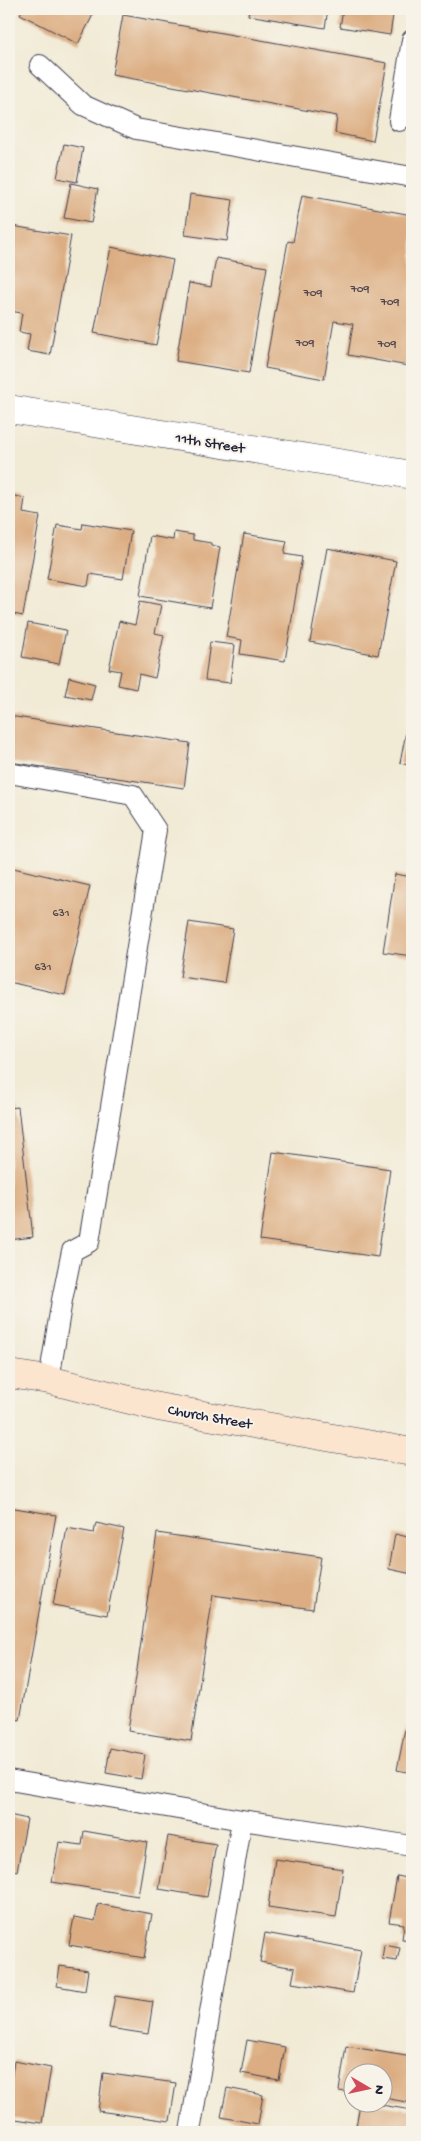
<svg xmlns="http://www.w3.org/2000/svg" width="421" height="2141" viewBox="0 0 421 2141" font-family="'Gochi Hand',sans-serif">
<rect width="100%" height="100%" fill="#f7f3e8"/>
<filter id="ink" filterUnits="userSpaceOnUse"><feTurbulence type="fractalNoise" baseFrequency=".02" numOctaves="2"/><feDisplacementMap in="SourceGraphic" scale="10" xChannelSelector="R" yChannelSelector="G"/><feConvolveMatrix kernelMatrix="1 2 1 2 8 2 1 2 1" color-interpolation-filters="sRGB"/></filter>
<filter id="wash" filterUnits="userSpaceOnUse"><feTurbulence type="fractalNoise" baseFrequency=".0096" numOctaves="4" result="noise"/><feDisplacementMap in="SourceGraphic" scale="20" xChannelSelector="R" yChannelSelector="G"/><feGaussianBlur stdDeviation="1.12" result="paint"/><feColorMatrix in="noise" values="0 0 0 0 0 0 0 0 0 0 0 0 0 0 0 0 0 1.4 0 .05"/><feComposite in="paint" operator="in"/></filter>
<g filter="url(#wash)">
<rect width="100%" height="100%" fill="#f1ead5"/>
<g id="blocks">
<!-- building -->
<path fill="#dcad82" d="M 23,9 L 96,9 L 78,44 L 20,14 Z
M 249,9 L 328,9 L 325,28 L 248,15 Z
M 343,9 L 394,9 L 390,35 L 340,27 Z
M 123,15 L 387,63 L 373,141 L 335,133 L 337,116 L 112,75 Z
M 64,144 L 83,148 L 77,182 L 57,178 Z
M 71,183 L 98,189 L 91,223 L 64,218 Z
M 190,194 L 233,200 L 227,241 L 185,235 Z
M 302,195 L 412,215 L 412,342 L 408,366 L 348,355 L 353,324 L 334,321 L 324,379 L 265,368 L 288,241 L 293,242 Z
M 12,226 L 71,236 L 50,355 L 27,351 L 30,334 L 19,332 L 22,313 L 9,311 L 9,243 Z
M 111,247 L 173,260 L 156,345 L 94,333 Z
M 216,258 L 267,267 L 249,373 L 176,361 L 189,283 L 211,287 Z
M 9,495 L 25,498 L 23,513 L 40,516 L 23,616 L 9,613 Z
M 83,523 L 131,531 L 123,579 L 90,574 L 88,586 L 47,579 L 57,525 L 82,529 Z
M 174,532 L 193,535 L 193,540 L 211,543 L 211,545 L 220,547 L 210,608 L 140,596 L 150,536 L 173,540 Z
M 244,534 L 287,541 L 284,554 L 302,557 L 285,661 L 240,654 L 242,640 L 226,637 Z
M 327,548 L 396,561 L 378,655 L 310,642 Z
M 140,601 L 161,605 L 155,633 L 164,635 L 155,678 L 139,674 L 136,689 L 118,685 L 121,671 L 109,669 L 119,621 L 135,625 Z
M 28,623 L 66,630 L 59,664 L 22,657 Z
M 210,642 L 235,645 L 230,683 L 205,680 Z
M 69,677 L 95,684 L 91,700 L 65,695 Z
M 9,716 L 190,743 L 184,788 L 9,762 Z
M 407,727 L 412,728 L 412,766 L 400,763 Z
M 9,867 L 90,886 L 65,995 L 9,982 Z
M 395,874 L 412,877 L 412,956 L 383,952 Z
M 189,922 L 233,929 L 224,983 L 180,977 Z
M 18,1107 L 33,1237 L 9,1240 L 9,1108 Z
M 273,1152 L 390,1169 L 378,1257 L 260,1240 Z
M 9,1507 L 56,1515 L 20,1720 L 9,1718 Z
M 96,1523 L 124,1529 L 107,1615 L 53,1605 L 67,1528 L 94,1533 Z
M 157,1533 L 321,1557 L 313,1609 L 213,1595 L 191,1741 L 128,1731 Z
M 395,1534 L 412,1538 L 412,1574 L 389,1569 Z
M 405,1729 L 412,1730 L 412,1773 L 397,1770 Z
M 110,1748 L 145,1755 L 141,1779 L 106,1773 Z
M 9,1815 L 27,1819 L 17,1871 L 9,1869 Z
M 84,1831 L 147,1842 L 138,1896 L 52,1882 L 59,1842 L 82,1845 Z
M 168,1836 L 216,1844 L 207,1897 L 159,1889 Z
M 275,1859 L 343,1869 L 336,1917 L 268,1907 Z
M 397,1876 L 412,1879 L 412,1940 L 402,1939 L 404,1924 L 389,1922 Z
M 98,1904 L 152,1914 L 144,1958 L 69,1945 L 74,1917 L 95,1921 Z
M 265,1933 L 361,1950 L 353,1993 L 292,1983 L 295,1968 L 260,1962 Z
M 384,1945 L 400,1948 L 397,1961 L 382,1959 Z
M 60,1966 L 88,1970 L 85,1991 L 57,1986 Z
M 115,1996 L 153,2002 L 148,2034 L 109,2028 Z
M 247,2040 L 285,2047 L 279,2080 L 241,2073 Z
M 346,2046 L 412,2057 L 412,2103 L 384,2098 L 384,2074 L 354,2074 L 354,2093 L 339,2091 Z
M 14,2061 L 51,2068 L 42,2123 L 9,2118 L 9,2094 Z
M 103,2073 L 176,2083 L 170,2121 L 98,2111 Z
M 227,2088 L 263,2095 L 258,2124 L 221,2117 Z
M 360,2104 L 375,2104 L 412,2110 L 412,2132 L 355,2132 Z"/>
</g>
</g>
<g filter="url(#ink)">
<use href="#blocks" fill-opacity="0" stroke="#414052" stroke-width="1"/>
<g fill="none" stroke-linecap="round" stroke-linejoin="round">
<defs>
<path id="lane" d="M 40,65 L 83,105 L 136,129 L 412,177
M 399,121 L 412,40
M 9,773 L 133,795 L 156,830 L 89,1242 L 72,1251 L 62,1300 L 49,1380
M 9,1780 L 242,1820 L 412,1846
M 190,2132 L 242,1820"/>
<path id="street" d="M 9,409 L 412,475"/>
<path id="secondary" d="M 9,1374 L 49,1380 L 158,1407 L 412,1452"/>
</defs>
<!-- lane casing -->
<use href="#lane" stroke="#414052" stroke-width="22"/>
<!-- street casing -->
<use href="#street" stroke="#414052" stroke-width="29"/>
<!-- secondary casing -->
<use href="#secondary" stroke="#414052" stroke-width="29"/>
<!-- lane -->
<use href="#lane" stroke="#fff" stroke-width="20"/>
<!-- street -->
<use href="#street" stroke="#fff" stroke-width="28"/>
<!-- secondary -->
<use href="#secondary" stroke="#fce5cf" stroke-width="28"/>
</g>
</g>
<g text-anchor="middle" stroke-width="4" stroke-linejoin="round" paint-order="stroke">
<!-- number labels -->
<g font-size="12" fill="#50454d">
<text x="360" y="292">709</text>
<text x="313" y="296">709</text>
<text x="390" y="305">709</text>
<text x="305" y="346">709</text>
<text x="387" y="347">709</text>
<text x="61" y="916">631</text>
<text x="43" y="970">631</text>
</g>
<!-- street labels -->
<g font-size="15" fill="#22223b" stroke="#f7f3e8">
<text transform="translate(210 442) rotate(9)" y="5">11th Street</text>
<text transform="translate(210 1416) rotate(10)" y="5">Church Street</text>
</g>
</g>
<!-- margin -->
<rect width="421" height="2141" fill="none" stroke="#f7f3e8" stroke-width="30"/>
<!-- north arrow -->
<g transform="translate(368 2088) rotate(99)"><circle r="24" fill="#f7f3e8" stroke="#a29fa3"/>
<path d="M0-4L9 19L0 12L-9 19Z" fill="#d1495b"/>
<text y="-8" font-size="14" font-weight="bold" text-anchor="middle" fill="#22223b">N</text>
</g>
</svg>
